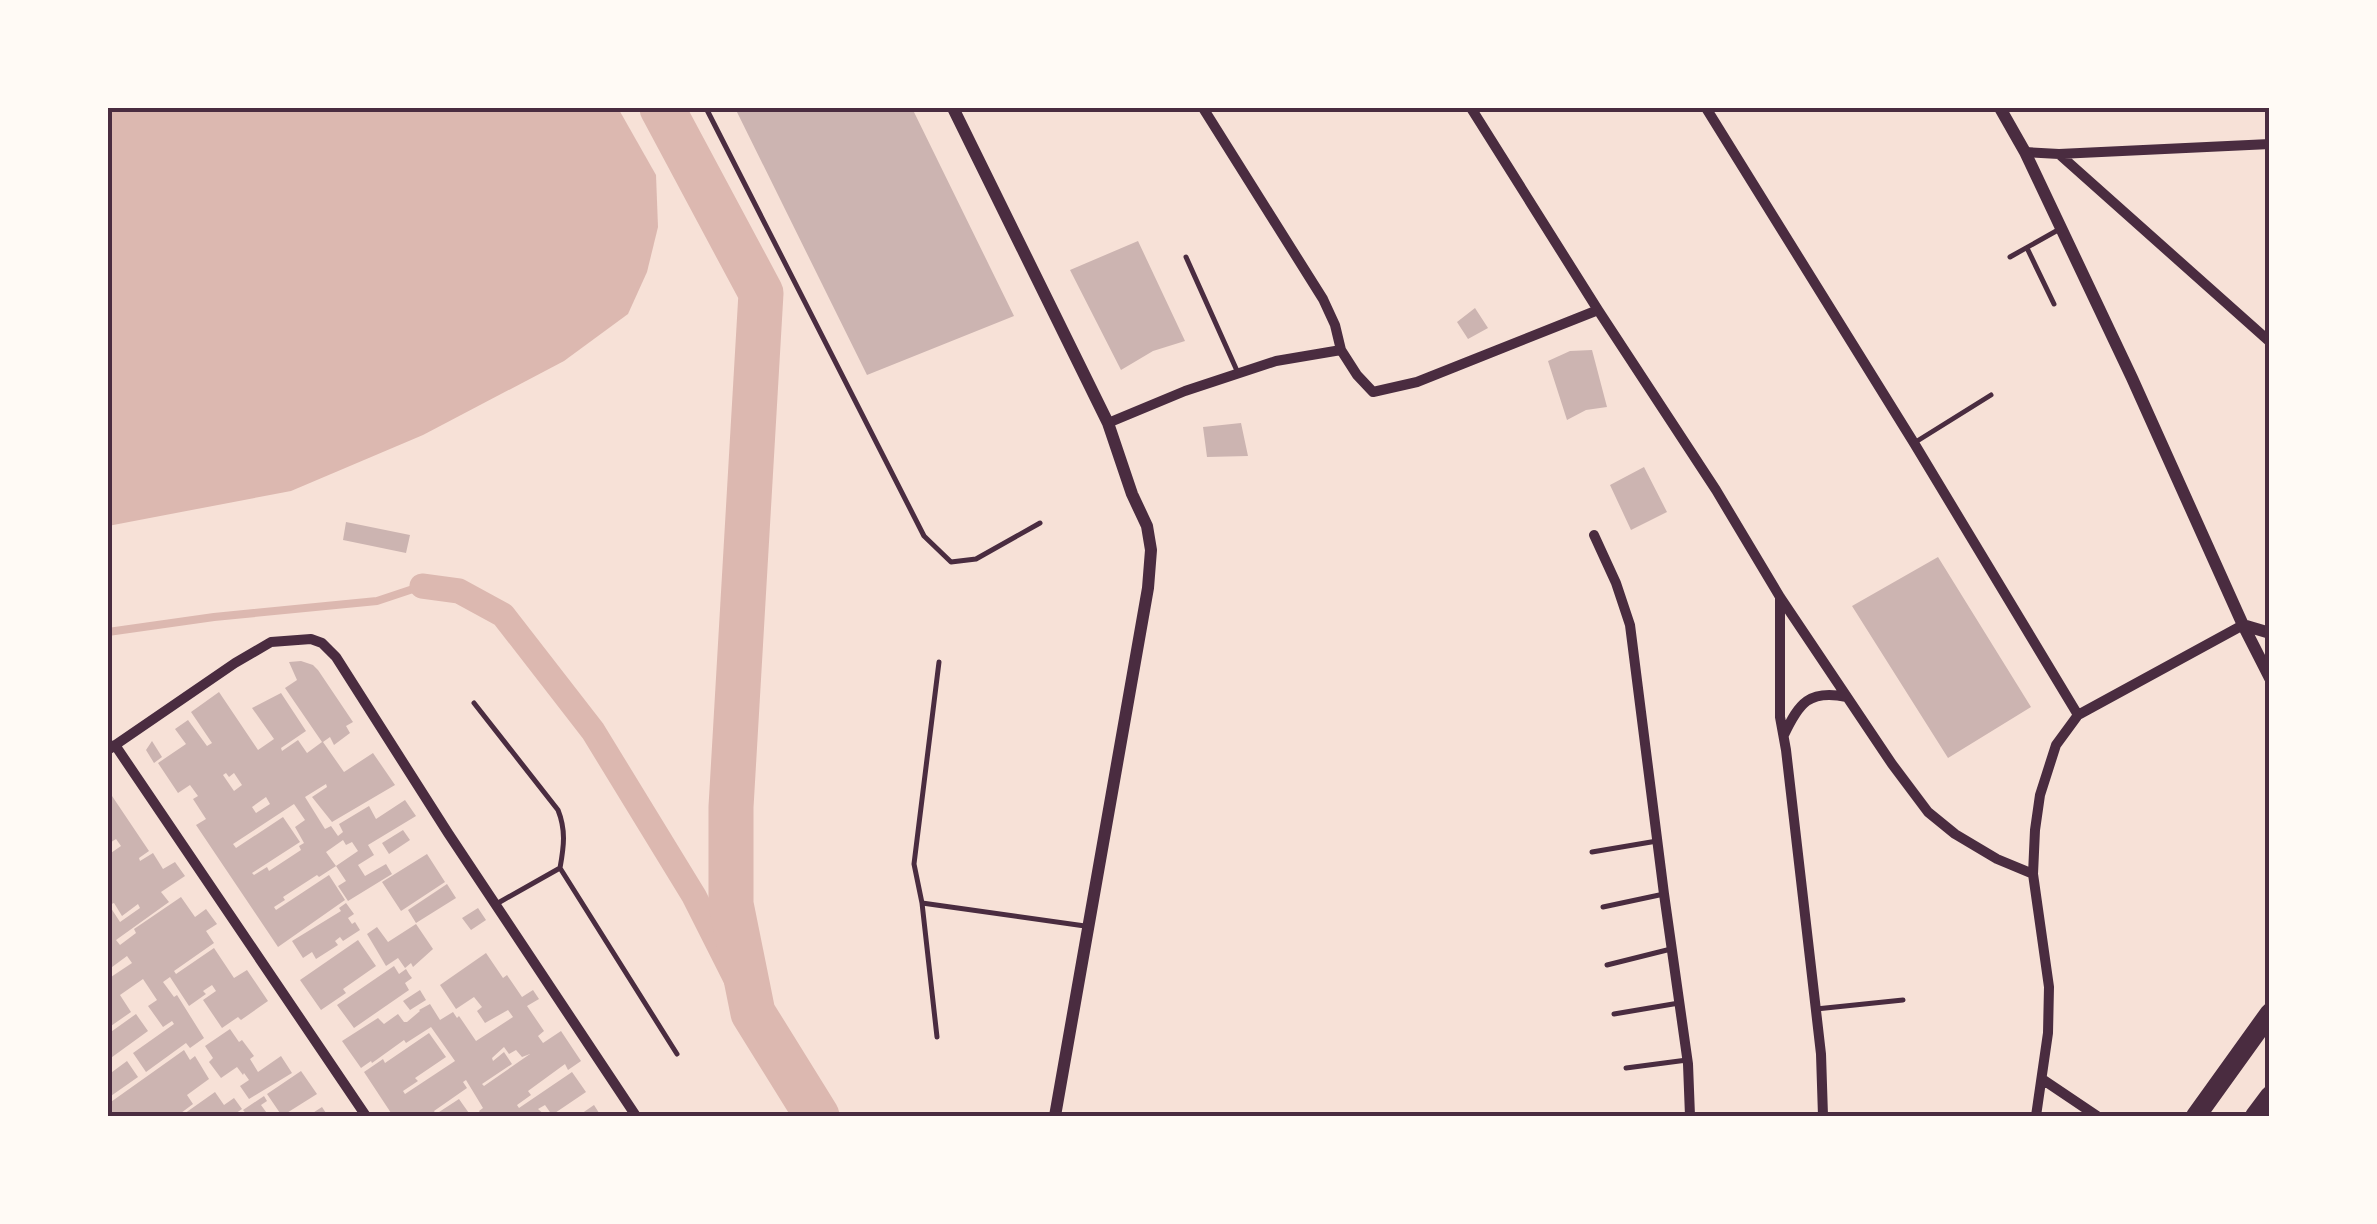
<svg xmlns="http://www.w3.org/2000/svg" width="2377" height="1224" viewBox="0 0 2377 1224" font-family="Montserrat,sans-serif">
<rect width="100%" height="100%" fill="#f7e1d7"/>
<!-- water -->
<path fill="#dcb8b0" d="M 108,108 L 618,108 L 656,175 L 658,227 L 647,272 L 628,314 L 564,361 L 423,435 L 291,491 L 108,526 Z"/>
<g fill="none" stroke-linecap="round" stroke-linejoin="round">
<!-- stream -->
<path stroke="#dcb8b0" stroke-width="8" d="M 108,632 L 214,617 L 377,601 L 422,586"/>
<!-- canal -->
<path stroke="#dcb8b0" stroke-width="25" d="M 422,586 L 459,591 L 503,615 L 593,731 L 694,896 L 753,1013"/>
<!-- river -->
<path stroke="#dcb8b0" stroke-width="45" d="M 662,108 L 761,293 L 731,807 L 731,904 L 753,1013 L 817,1116"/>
</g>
<!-- building -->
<path fill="#ccb4b1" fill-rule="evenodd" d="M 735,108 L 912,108 L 1014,316 L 867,375 Z
M 1138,241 L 1185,341 L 1153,351 L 1121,370 L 1070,270 Z
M 1475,308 L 1488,328 L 1468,339 L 1457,322 Z
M 1592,350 L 1607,407 L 1586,410 L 1567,420 L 1548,361 L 1570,351 Z
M 1241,423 L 1248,456 L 1207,457 L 1203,427 Z
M 1644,467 L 1667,512 L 1631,530 L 1610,485 Z
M 346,522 L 410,535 L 406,553 L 343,540 Z
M 1938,557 L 2031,707 L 1948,758 L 1852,606 Z
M 301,661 L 313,665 L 318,670 L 353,722 L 346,726 L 350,733 L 334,745 L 330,737 L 323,742 L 344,772 L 373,753 L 395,785 L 332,822 L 312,797 L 327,787 L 326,784 L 305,797 L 325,829 L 331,826 L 338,836 L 343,832 L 339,824 L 369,806 L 376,819 L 405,800 L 416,816 L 368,845 L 374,855 L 358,865 L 365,876 L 386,864 L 392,874 L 348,901 L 338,886 L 346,881 L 336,866 L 358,851 L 352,842 L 346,845 L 343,840 L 326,852 L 336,866 L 319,877 L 317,875 L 283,897 L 285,900 L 274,907 L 276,910 L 329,875 L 345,900 L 278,947 L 196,825 L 206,819 L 193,799 L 198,796 L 190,785 L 178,793 L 158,763 L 186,744 L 175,729 L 188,720 L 207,746 L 212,743 L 191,712 L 219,692 L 258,750 L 274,739 L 252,708 L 281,693 L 306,731 L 281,748 L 282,751 L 298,740 L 307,753 L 322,742 L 285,688 L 297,680 L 289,662 ZM 226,773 L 229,777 L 234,773 L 242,785 L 234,791 L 223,775 ZM 266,797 L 270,804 L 256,813 L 252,807 ZM 294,804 L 305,820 L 295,827 L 304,843 L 299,846 L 301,850 L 269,871 L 267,867 L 254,875 L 252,873 L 300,842 L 283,817 L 236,848 L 233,844 Z
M 152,741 L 162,757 L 154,763 L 146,750 Z
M 108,790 L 149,851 L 139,858 L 140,861 L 153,853 L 163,869 L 175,862 L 185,876 L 161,892 L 169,902 L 116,940 L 120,945 L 136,933 L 134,929 L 181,897 L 195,917 L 206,909 L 217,924 L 206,931 L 214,943 L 174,971 L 176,974 L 214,948 L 234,978 L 247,970 L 268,1001 L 241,1020 L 238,1017 L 222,1028 L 203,1000 L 216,991 L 212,985 L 203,991 L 206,994 L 189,1006 L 170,977 L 163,982 L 174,997 L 177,995 L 204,1038 L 190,1048 L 186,1043 L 146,1072 L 133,1053 L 174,1024 L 172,1021 L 163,1027 L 148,1006 L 157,1000 L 143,979 L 120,995 L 131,1012 L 108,1028 L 108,979 L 132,963 L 127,956 L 108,970 L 108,959 L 111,957 L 108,951 L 108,934 L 111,931 L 108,927 L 108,855 L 121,846 L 116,839 L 108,844 ZM 114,903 L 122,916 L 138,904 L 140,908 L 120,922 L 109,905 Z
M 403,830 L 410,840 L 389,854 L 382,843 Z
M 427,854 L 445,882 L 401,911 L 382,882 Z
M 447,884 L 456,898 L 416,923 L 408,910 Z
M 346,903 L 354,914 L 348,918 L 352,924 L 355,922 L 360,930 L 343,941 L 340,937 L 335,941 L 338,945 L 316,959 L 312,952 L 303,958 L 292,941 L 341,911 L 339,908 Z
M 478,908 L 486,920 L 471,930 L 462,918 Z
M 416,924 L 433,949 L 413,967 L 411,963 L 405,968 L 398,958 L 386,966 L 367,934 L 377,927 L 388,942 Z
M 358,940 L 376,966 L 343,989 L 346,993 L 321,1010 L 300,980 Z
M 486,953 L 503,978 L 507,975 L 522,997 L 533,990 L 539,999 L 527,1006 L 544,1031 L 538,1036 L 543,1043 L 561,1031 L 581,1061 L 568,1070 L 565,1064 L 528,1091 L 531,1095 L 517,1105 L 519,1108 L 572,1072 L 586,1092 L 552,1115 L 545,1105 L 538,1109 L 546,1116 L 482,1116 L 479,1111 L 483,1108 L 466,1080 L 463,1082 L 467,1088 L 434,1111 L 436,1114 L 459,1099 L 471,1116 L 393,1116 L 364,1072 L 383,1059 L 385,1063 L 429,1033 L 446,1057 L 415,1078 L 418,1081 L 403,1091 L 405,1094 L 455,1061 L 431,1027 L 406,1043 L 404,1040 L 372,1063 L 371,1061 L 361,1068 L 342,1041 L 378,1018 L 384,1024 L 398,1014 L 404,1022 L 407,1022 L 420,1011 L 419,1010 L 430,1004 L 440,1020 L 453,1012 L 457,1018 L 459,1016 L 476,1041 L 513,1017 L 508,1010 L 485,1023 L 477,1011 L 482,1007 L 474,997 L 456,1009 L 440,985 ZM 504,1047 L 509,1054 L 516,1050 L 522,1057 L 530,1054 L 484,1086 L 482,1084 L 512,1064 L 504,1052 L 493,1061 L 492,1058 Z
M 394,966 L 399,974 L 406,969 L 409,974 L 412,978 L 405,983 L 409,990 L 354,1028 L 337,1005 Z
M 420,990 L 426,1000 L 410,1010 L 403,1001 Z
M 136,1014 L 148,1031 L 108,1060 L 108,1034 Z
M 230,1029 L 239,1042 L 242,1040 L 254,1056 L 250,1059 L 258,1072 L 281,1056 L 292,1073 L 249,1099 L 240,1086 L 249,1080 L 244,1073 L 243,1075 L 237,1067 L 221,1078 L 209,1062 L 213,1058 L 205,1046 Z
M 184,1050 L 190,1060 L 195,1056 L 209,1079 L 187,1095 L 193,1104 L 177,1116 L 109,1116 L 108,1104 Z
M 127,1061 L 138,1077 L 108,1098 L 108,1075 Z
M 301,1071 L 317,1094 L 282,1116 L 267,1094 Z
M 215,1092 L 224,1105 L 234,1098 L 242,1109 L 232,1116 L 181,1116 Z
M 264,1096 L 267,1101 L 261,1105 L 269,1116 L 248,1116 L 243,1110 Z
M 594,1105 L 601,1116 L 578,1116 Z
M 322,1107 L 328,1116 L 308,1116 Z"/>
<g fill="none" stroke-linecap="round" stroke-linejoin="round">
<!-- service -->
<path stroke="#4a2c40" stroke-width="5" d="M 706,108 L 924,536 L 951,562 L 976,559 L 1040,523
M 2027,248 L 2054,304
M 1186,257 L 1238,373
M 2010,257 L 2058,230
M 1914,443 L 1991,395
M 474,703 L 558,810 C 566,830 564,846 560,868
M 1592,852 L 1657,841
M 498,903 L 560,868 L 677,1054
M 922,903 L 914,864 L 939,662
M 1603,907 L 1664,894
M 1607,965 L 1671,949
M 1816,1009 L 1903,1000
M 1614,1014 L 1679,1003
M 937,1037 L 922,903 L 1085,926
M 1626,1068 L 1687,1060"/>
<!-- minor -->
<path stroke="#4a2c40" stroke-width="10" d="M 1203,108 L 1323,299 L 1335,325 L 1341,350
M 1471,108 L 1598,310 L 1716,490 L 1780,597 L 1892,764 L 1928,812 L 1955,834 L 1997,859 L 2033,874
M 1706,108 L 1914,443 L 2078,715
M 2025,152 L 2059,154 L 2270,342
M 2059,154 L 2270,144
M 1108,423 L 1185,391 L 1276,361 L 1341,350 L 1357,375 L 1373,392 L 1417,382 L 1598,310
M 1594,535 L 1616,583 L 1630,625 L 1664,894 L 1688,1064 L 1690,1116
M 1780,598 L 1780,717 L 1786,750 L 1821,1054 L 1823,1116
M 1784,735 C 1799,703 1809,689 1847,697
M 115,745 L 366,1116
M 108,750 L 235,663 L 271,642 L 311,639 L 322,643 L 336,657 L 448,833 L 636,1116
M 2042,1079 L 2097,1116
M 2036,1116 L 2048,1033 L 2049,987 L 2033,874 L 2035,830 L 2040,795 L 2056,745 L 2078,715 L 2243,625"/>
<!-- tertiary -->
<path stroke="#4a2c40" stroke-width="12" d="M 953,108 L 1108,423 L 1132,494 L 1147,526 L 1151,550 L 1148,588 L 1055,1116
M 2000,108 L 2025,152 L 2132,378 L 2243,625 L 2270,678
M 2243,625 L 2270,633"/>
<!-- motorway -->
<path stroke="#4a2c40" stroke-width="20" d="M 2196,1116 L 2270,1013
M 2255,1116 L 2270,1096"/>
</g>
<!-- border -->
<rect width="2377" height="1224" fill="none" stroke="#fffaf5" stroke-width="220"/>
<rect x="110" y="110" width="2157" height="1004" fill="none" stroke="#4a2c40" stroke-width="4"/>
</svg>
